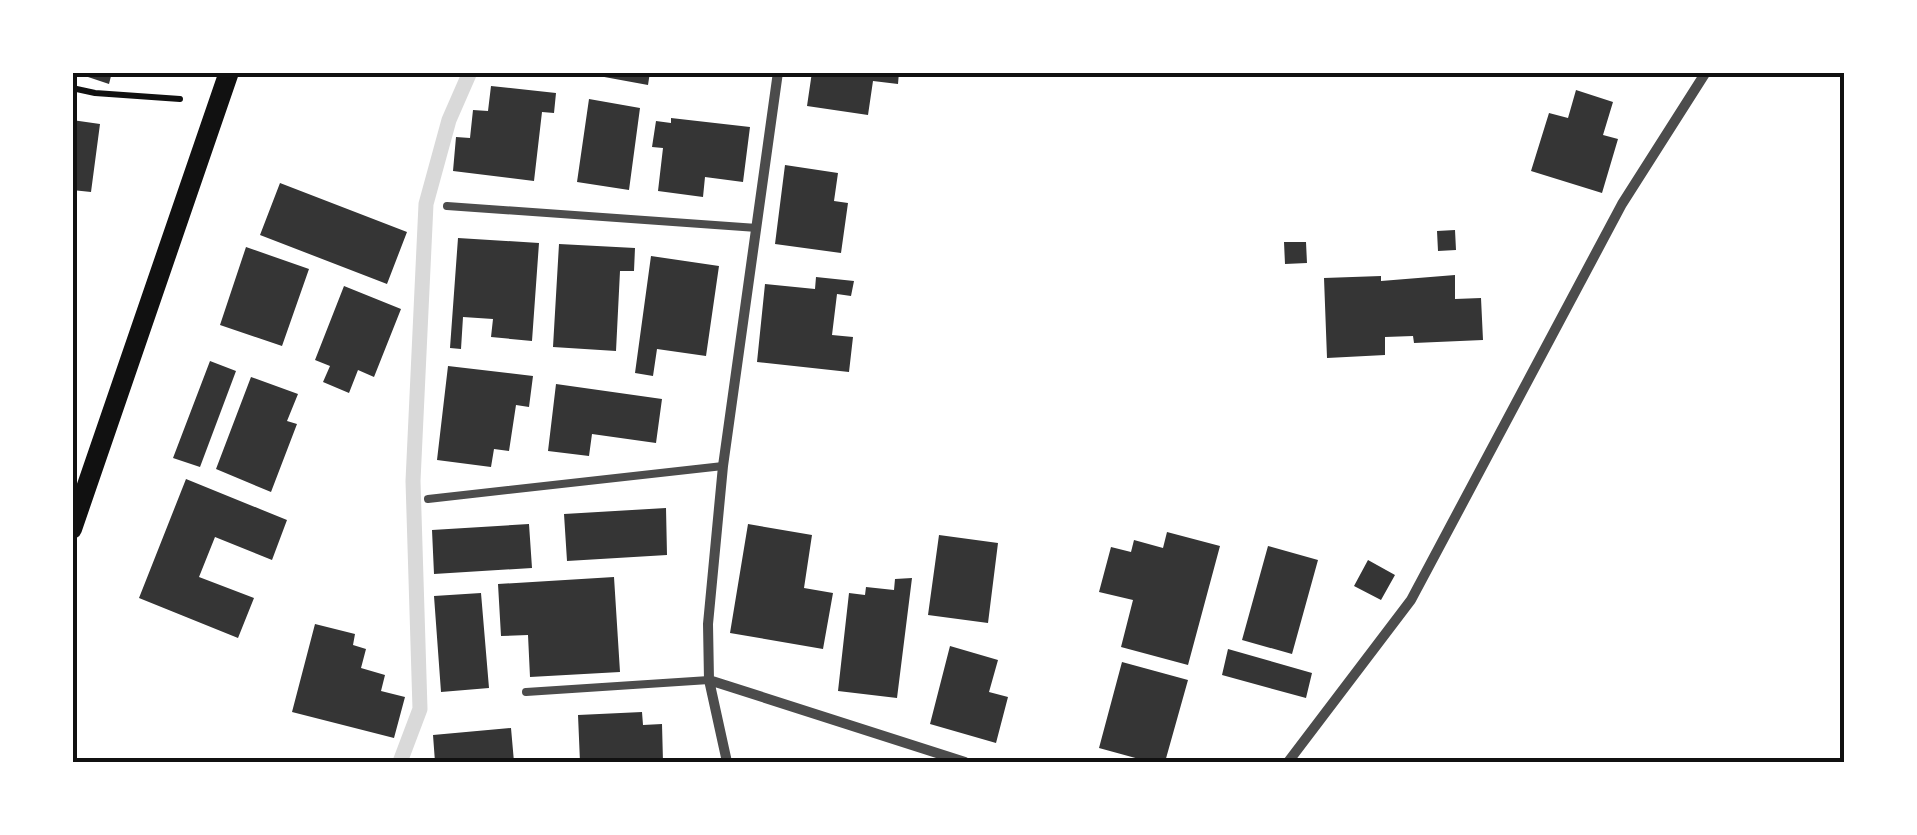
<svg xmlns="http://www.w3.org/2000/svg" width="1917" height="835" viewBox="0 0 1917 835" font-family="Barlow,sans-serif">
<rect width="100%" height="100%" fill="#fff"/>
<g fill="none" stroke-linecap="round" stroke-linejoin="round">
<!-- stream -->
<path stroke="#d9d9d9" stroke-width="15" d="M 400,762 L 420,709 L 413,481 L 426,204 L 449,120 L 470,72"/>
</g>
<!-- building -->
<path fill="#353535" d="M 73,72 L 112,72 L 109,84 Z
M 577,72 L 650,72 L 648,85 Z
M 812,72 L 899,72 L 898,84 L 873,81 L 868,115 L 807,106 Z
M 491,86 L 556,93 L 554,113 L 542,112 L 534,181 L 453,171 L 456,137 L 470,138 L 473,110 L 488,111 Z
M 1576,90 L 1613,102 L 1603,135 L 1618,139 L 1602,193 L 1531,171 L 1549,113 L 1568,118 Z
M 589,99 L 640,108 L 629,190 L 577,182 Z
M 671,118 L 750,127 L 743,182 L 705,177 L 703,197 L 658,191 L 663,148 L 652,147 L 656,121 L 671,123 Z
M 72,120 L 100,124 L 91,192 L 72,190 Z
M 785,165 L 838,173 L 834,201 L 848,203 L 841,253 L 775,244 Z
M 280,183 L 407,232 L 387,284 L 260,235 Z
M 1455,230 L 1456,250 L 1438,251 L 1437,231 Z
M 458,238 L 539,243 L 532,341 L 491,337 L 493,319 L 463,317 L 461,349 L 450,348 Z
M 1284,242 L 1306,242 L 1307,263 L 1285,264 Z
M 559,244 L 635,248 L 634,271 L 620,271 L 616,351 L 553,347 Z
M 246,247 L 309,269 L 282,346 L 220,325 Z
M 651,256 L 719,266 L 706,356 L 657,349 L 653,376 L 635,373 Z
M 1455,275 L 1455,299 L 1481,298 L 1483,340 L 1414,343 L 1413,336 L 1385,337 L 1385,355 L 1327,358 L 1324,278 L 1381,276 L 1381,281 Z
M 816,277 L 854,281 L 851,296 L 837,294 L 832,335 L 853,337 L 849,372 L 757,362 L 765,284 L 815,289 Z
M 344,286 L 401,309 L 374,377 L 358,370 L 349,393 L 323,382 L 330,366 L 315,360 Z
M 210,361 L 236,371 L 200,467 L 173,458 Z
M 448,366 L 533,376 L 529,407 L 516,405 L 509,451 L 494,449 L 491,467 L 437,460 Z
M 251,377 L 298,394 L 287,421 L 297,424 L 271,492 L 216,469 Z
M 556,384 L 662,399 L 656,443 L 592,434 L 589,456 L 548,451 Z
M 186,479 L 287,520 L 272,560 L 215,537 L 199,577 L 254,598 L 238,638 L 139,598 Z
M 666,508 L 667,555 L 567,561 L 564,514 Z
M 529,524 L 532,568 L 434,574 L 432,530 Z
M 748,524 L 812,535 L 804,588 L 833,593 L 823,649 L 730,633 Z
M 1167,532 L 1220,546 L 1188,665 L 1121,647 L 1133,600 L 1099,592 L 1111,547 L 1131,552 L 1134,540 L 1163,548 Z
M 939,535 L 998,543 L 988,623 L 928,615 Z
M 1268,546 L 1318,560 L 1292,654 L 1242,640 Z
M 1368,560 L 1395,575 L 1381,600 L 1354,586 Z
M 614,577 L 620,672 L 530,677 L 528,635 L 501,636 L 498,584 Z
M 912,578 L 897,698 L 838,691 L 849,593 L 865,595 L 866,587 L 894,590 L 895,579 Z
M 481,593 L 489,688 L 441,692 L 434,596 Z
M 315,624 L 355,634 L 353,645 L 366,649 L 361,668 L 385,675 L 381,691 L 405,697 L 394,738 L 292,712 Z
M 950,646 L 998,660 L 989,692 L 1008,697 L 996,743 L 930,724 Z
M 1228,649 L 1312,673 L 1306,698 L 1222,675 Z
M 1122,662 L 1188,680 L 1165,762 L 1150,762 L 1099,748 Z
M 642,712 L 643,725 L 662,724 L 663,762 L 580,762 L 578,715 Z
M 511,728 L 514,762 L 435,762 L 433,735 Z"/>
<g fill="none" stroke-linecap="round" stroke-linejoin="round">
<!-- path -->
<path stroke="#111" stroke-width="6" d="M 72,88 L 95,93 L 180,99"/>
<!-- service -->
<path stroke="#4c4c4c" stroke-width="8" d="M 447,206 L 757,228
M 428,499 L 723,466
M 526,692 L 709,680"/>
<!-- minor -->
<path stroke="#4c4c4c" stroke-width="10" d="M 709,680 L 965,762
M 727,762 L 709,680 L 708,624 L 723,466 L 778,72
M 1288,762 L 1411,600 L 1622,204 L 1706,72"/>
<!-- secondary -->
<path stroke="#111" stroke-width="20" d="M 72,529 L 229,72"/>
</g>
<!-- border -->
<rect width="1917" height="835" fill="none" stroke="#ffffff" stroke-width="150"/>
<rect x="75" y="75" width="1767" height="685" fill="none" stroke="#111" stroke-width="4"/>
</svg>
